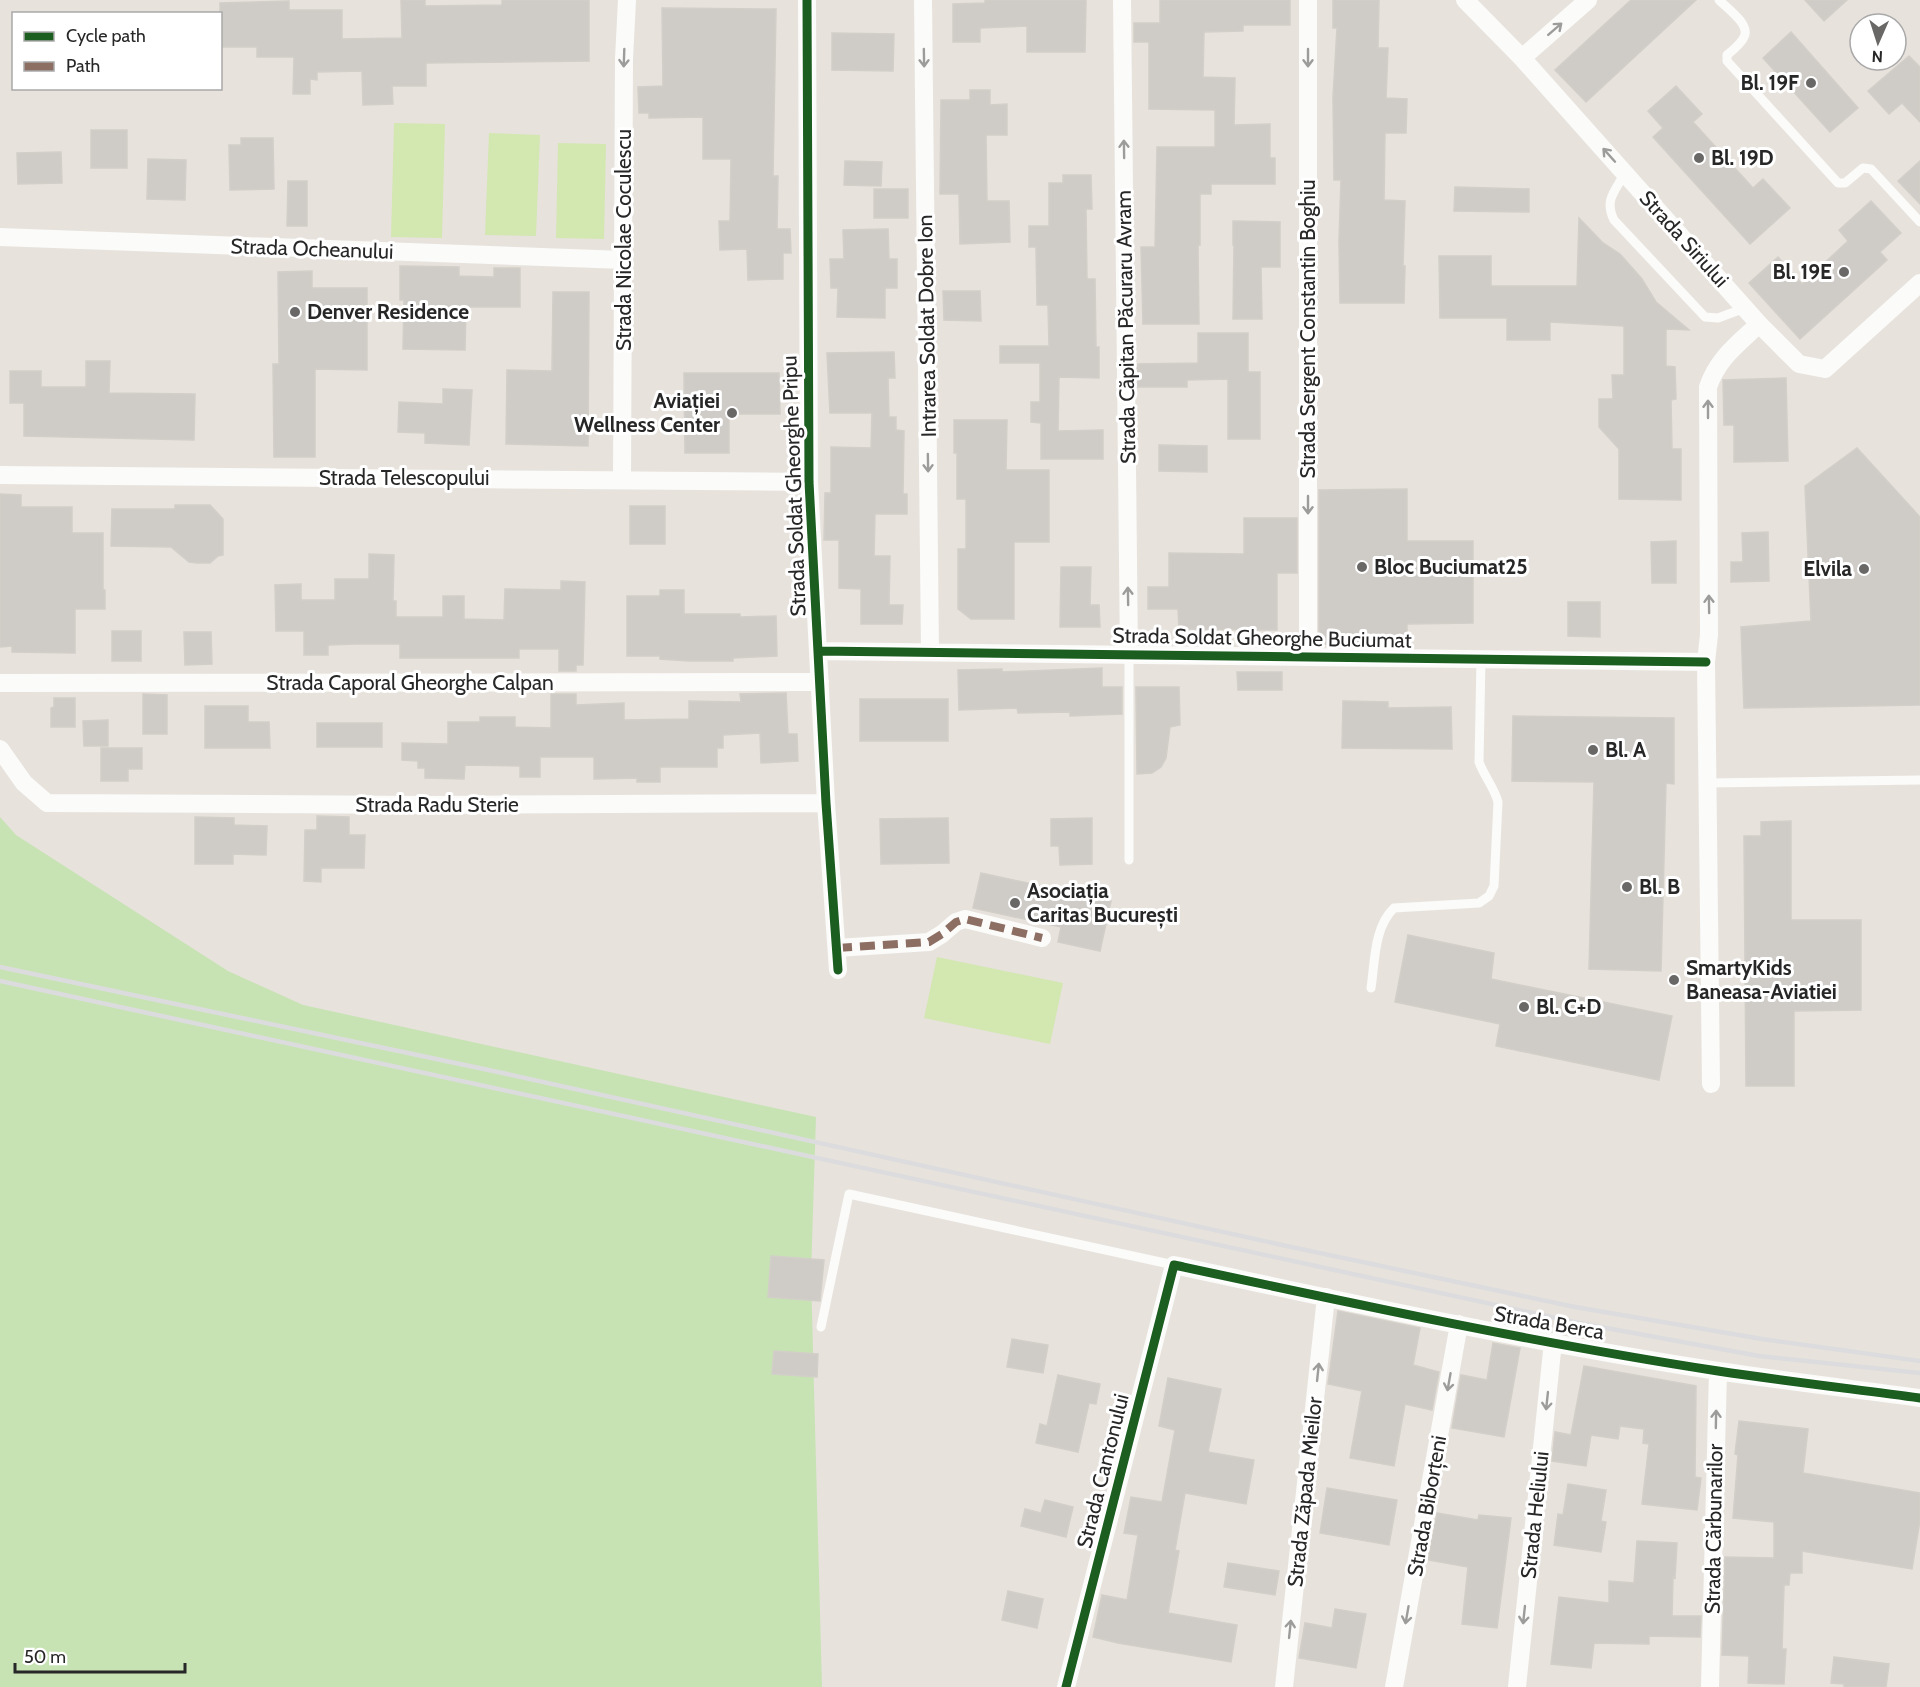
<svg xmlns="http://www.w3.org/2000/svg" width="1920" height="1687" viewBox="0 0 1920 1687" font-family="Cabin,sans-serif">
<rect width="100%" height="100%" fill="#e7e2dc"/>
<!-- green -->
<path fill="#c7e3b4" d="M 0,817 L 16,835 L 228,971 L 303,1005 L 816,1117 L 811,1275 L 822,1687 L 0,1687 Z"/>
<!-- pitch -->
<path fill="#d3e7b1" d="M 394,123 L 445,124 L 442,238 L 391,237 Z
M 489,133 L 540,135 L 536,236 L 485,235 Z
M 558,143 L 606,144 L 604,239 L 556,238 Z
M 937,957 L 1063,983 L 1050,1044 L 924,1018 Z"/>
<!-- building -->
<path fill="#cfccc8" stroke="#d2cec8" stroke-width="1.5" d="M 401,0 L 425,0 L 425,6 L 502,5 L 502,0 L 589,0 L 589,61 L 426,63 L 426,86 L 392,86 L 393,104 L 363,105 L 362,71 L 317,72 L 317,80 L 310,79 L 310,94 L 293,94 L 294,57 L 257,57 L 257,47 L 220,47 L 220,3 L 289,1 L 289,10 L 342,10 L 342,39 L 402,38 Z
M 985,0 L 1086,0 L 1085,52 L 1027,52 L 1027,26 L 980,28 L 980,42 L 953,42 L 953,4 L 985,3 Z
M 1160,0 L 1290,0 L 1290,25 L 1243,25 L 1243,31 L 1204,32 L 1203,77 L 1235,78 L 1234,125 L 1270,124 L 1270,158 L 1275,158 L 1275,184 L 1211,184 L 1211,194 L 1200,194 L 1200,245 L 1198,245 L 1199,324 L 1143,324 L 1141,247 L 1155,247 L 1157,147 L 1215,147 L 1215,110 L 1149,109 L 1149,42 L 1134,42 L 1134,23 L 1160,23 Z
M 1333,0 L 1379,0 L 1378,48 L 1388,48 L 1386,98 L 1407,99 L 1406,133 L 1385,133 L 1384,200 L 1405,201 L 1403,266 L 1405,266 L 1404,303 L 1340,303 L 1339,241 L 1341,180 L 1334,180 L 1333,97 L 1337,28 L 1333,28 Z
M 1631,0 L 1696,0 L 1586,102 L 1555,70 Z
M 1805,0 L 1847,0 L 1824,21 Z
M 662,8 L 776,9 L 773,176 L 778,176 L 777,229 L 790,229 L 791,253 L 783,253 L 783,279 L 748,280 L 747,249 L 720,250 L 719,221 L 730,221 L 731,159 L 703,159 L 703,117 L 649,118 L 649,113 L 639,113 L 638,87 L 663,86 Z
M 1791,32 L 1858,108 L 1830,132 L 1763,58 Z
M 832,33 L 894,34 L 893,71 L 832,70 Z
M 1909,56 L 1920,67 L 1920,122 L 1902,103 L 1889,114 L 1868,91 Z
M 1676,86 L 1702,114 L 1693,122 L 1753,188 L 1763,179 L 1790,208 L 1750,244 L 1653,137 L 1663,128 L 1648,111 Z
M 970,90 L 990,90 L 990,105 L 1007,104 L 1007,135 L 986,135 L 987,201 L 1009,201 L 1010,242 L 960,244 L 959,194 L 940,194 L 941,100 L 970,100 Z
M 91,130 L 127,130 L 127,168 L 91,168 Z
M 241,138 L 273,138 L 274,189 L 230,190 L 229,145 L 241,145 Z
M 61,152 L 62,183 L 18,184 L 17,153 Z
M 148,159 L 186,160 L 185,200 L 147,199 Z
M 845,161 L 882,162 L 881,186 L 844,185 Z
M 1920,161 L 1920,204 L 1898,181 Z
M 1063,175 L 1091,175 L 1092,209 L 1086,209 L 1087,279 L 1095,279 L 1096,347 L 1099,347 L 1099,378 L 1059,377 L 1058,431 L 1103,430 L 1103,459 L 1041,459 L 1041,423 L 1031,422 L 1031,402 L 1040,402 L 1040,363 L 1000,363 L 1000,346 L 1049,346 L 1048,305 L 1037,305 L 1036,247 L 1029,247 L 1029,226 L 1049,226 L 1049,183 L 1063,183 Z
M 288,181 L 307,181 L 307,226 L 287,226 Z
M 1455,187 L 1529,189 L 1529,212 L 1454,211 Z
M 874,189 L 908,189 L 908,218 L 874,218 Z
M 1871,201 L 1901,233 L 1880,252 L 1887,260 L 1800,339 L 1749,283 L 1778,257 L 1802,284 L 1848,241 L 1839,230 Z
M 1579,218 L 1603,243 L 1620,254 L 1642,279 L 1656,302 L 1689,330 L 1666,329 L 1666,366 L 1675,367 L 1676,399 L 1671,400 L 1672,449 L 1681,449 L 1681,500 L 1619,499 L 1619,449 L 1599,427 L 1599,399 L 1613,399 L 1612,375 L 1624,375 L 1624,326 L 1550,322 L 1550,340 L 1507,340 L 1507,318 L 1440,318 L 1439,256 L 1491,256 L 1491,286 L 1577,286 Z
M 1233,221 L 1280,222 L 1280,267 L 1261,267 L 1262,319 L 1233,319 L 1234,245 L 1233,245 Z
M 888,229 L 889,259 L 897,259 L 897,288 L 885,288 L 885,318 L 837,317 L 838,288 L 831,288 L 830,259 L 844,259 L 843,230 Z
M 400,266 L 459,267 L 459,276 L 494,277 L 494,268 L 520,268 L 520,307 L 466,307 L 465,350 L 403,349 L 404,300 L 400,300 Z
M 312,271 L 312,288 L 367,288 L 367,370 L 315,369 L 315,457 L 274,457 L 273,364 L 279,364 L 278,272 Z
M 943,291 L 980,291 L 981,321 L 944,320 Z
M 553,292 L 589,292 L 588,446 L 506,444 L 507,370 L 552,371 Z
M 1198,333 L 1248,333 L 1248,372 L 1260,372 L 1260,439 L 1228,439 L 1228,379 L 1187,380 L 1187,387 L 1137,387 L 1137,364 L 1198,363 Z
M 894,352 L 895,378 L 888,378 L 889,417 L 896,417 L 896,430 L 904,431 L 903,494 L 907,494 L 907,514 L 875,514 L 874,556 L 890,556 L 889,605 L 903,605 L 902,624 L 861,624 L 861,589 L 839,588 L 839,540 L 824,540 L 825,493 L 831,493 L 831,447 L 871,448 L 872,413 L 830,413 L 827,353 Z
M 86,361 L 110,361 L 109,393 L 195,394 L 194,440 L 24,436 L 24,403 L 10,403 L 10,371 L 41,371 L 41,387 L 86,387 Z
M 684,373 L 779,373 L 780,414 L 729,414 L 729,453 L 685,453 Z
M 1786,378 L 1788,461 L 1734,462 L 1734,425 L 1724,425 L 1723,380 Z
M 443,389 L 472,390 L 469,445 L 425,443 L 425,433 L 398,432 L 399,402 L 443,404 Z
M 954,420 L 1007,420 L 1006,470 L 1049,470 L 1049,542 L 1014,542 L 1014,619 L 971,619 L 958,609 L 958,549 L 966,549 L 966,499 L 957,499 L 957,453 L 954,453 Z
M 1159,445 L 1207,446 L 1207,472 L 1159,471 Z
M 1857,448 L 1920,517 L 1920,705 L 1744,708 L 1741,627 L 1811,621 L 1805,486 Z
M 1407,489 L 1407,541 L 1473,541 L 1473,623 L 1407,624 L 1407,646 L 1319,644 L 1319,490 Z
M 0,494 L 21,495 L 21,507 L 72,507 L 72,533 L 103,533 L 103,590 L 105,590 L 105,609 L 75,609 L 75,653 L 12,652 L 12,646 L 0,647 Z
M 175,505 L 210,505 L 223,519 L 223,555 L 218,556 L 210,563 L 197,563 L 189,562 L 171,547 L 111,546 L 112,509 L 175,509 Z
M 630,506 L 665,506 L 665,544 L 630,544 Z
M 1244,518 L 1297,518 L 1297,573 L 1277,573 L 1277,630 L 1179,629 L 1178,609 L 1148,609 L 1148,587 L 1169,587 L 1169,553 L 1244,554 Z
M 1768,532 L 1769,581 L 1731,582 L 1731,562 L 1743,562 L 1742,533 Z
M 1676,541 L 1676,583 L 1652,583 L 1651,542 Z
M 369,554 L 394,555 L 393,601 L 396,601 L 396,617 L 443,617 L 443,596 L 464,596 L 464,619 L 504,620 L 505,589 L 561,590 L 561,581 L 585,582 L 583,665 L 576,665 L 576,671 L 559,671 L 559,649 L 519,649 L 519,658 L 400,658 L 400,644 L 355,644 L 328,645 L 328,655 L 304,655 L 304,631 L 276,631 L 275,585 L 301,584 L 301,600 L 335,600 L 335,579 L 369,579 Z
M 1061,567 L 1091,567 L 1090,605 L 1099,605 L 1100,627 L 1060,627 Z
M 660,590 L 684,590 L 684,614 L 740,614 L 740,617 L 776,616 L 777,656 L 733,658 L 733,661 L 689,661 L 660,659 L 660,656 L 627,656 L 627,596 L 660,596 Z
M 1568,602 L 1600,602 L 1600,637 L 1568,636 Z
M 112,631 L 141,631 L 141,661 L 112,661 Z
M 184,632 L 211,632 L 212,664 L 185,665 Z
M 1102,668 L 1102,687 L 1122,687 L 1122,714 L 1070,716 L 1070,712 L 1018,713 L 1017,708 L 959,710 L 958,670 L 1002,669 L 1002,672 Z
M 1237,672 L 1282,672 L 1282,690 L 1238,690 Z
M 1136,687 L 1179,687 L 1180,725 L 1170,727 L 1166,758 L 1161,767 L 1152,773 L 1137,774 Z
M 786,693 L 788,734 L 797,734 L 798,761 L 761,763 L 760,733 L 723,735 L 723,748 L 717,748 L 717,767 L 660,767 L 660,782 L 637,782 L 637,778 L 594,779 L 594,757 L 540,757 L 540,777 L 520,777 L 520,766 L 465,765 L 464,779 L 425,778 L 425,768 L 418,768 L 418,761 L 402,760 L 402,743 L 448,744 L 448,722 L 480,722 L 480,717 L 515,717 L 515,727 L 551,728 L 551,694 L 576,694 L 576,705 L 624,703 L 624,720 L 689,719 L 689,701 L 741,702 L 740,694 Z
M 143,694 L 167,695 L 167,734 L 143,734 Z
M 54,698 L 75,698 L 75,727 L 51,727 L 51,708 L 54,707 Z
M 860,699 L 948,699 L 948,741 L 860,741 Z
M 1343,701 L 1388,702 L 1388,708 L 1451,707 L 1452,749 L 1342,748 Z
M 205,706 L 248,706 L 248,722 L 269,722 L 270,748 L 205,748 Z
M 1513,716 L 1674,718 L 1674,784 L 1666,783 L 1661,971 L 1589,969 L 1594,782 L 1512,781 Z
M 108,720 L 108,746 L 84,746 L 83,721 Z
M 317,723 L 382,723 L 382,747 L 317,747 Z
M 101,748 L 142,748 L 142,769 L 128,769 L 128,781 L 101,781 Z
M 317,816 L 349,817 L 349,835 L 365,835 L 364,868 L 321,868 L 321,882 L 304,881 L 305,830 L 317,830 Z
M 195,817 L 234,818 L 234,825 L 267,826 L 266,855 L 233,854 L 233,864 L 195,864 Z
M 948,818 L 949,863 L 881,864 L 880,819 Z
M 1092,818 L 1092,864 L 1060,865 L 1059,846 L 1051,846 L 1051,819 Z
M 1791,821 L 1791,920 L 1861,920 L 1861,1010 L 1794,1011 L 1794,1086 L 1746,1086 L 1744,836 L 1761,836 L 1761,822 Z
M 981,873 L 1111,901 L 1100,951 L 1058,942 L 1061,927 L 973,908 Z
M 1408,935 L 1494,953 L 1491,979 L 1672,1016 L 1659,1080 L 1496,1046 L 1500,1024 L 1395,1002 Z
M 771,1256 L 824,1260 L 820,1301 L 768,1297 Z
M 1338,1311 L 1420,1328 L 1413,1365 L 1439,1372 L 1432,1410 L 1405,1404 L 1394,1466 L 1350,1458 L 1362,1391 L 1328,1384 Z
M 1012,1339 L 1048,1345 L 1043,1373 L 1007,1367 Z
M 1493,1343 L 1520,1348 L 1504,1437 L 1452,1428 L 1461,1375 L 1487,1380 Z
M 774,1351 L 818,1354 L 817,1377 L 772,1374 Z
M 1584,1366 L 1696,1386 L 1695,1477 L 1701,1478 L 1697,1510 L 1642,1504 L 1649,1444 L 1643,1443 L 1644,1429 L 1620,1426 L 1618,1439 L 1591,1435 L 1586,1466 L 1552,1461 L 1555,1432 L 1571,1435 Z
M 1058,1375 L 1100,1384 L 1096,1404 L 1089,1403 L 1078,1452 L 1036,1443 L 1040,1424 L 1047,1426 Z
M 1168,1378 L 1221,1389 L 1208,1452 L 1254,1460 L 1246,1504 L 1185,1493 L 1175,1550 L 1179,1551 L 1168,1613 L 1237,1625 L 1231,1662 L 1118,1643 L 1093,1637 L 1102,1595 L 1127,1600 L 1138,1535 L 1124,1533 L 1131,1497 L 1162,1502 L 1175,1430 L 1159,1426 Z
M 1739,1421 L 1808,1429 L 1803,1473 L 1920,1493 L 1920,1520 L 1912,1569 L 1802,1551 L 1802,1573 L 1790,1573 L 1789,1585 L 1784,1585 L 1782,1649 L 1786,1649 L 1784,1684 L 1748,1683 L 1749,1656 L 1722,1655 L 1725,1557 L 1774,1558 L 1774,1522 L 1733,1518 L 1738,1455 L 1735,1454 Z
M 1568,1484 L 1606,1490 L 1601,1521 L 1606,1522 L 1601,1552 L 1554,1545 L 1558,1514 L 1563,1515 Z
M 1327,1488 L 1397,1500 L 1389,1545 L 1320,1533 Z
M 1045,1500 L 1073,1507 L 1066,1537 L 1021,1526 L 1025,1509 L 1041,1513 Z
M 1437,1513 L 1478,1520 L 1479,1515 L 1511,1518 L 1497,1628 L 1462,1624 L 1468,1567 L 1428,1560 Z
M 1637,1541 L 1677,1543 L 1675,1578 L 1673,1577 L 1672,1616 L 1701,1616 L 1700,1637 L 1649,1636 L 1649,1644 L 1594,1643 L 1591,1668 L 1551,1664 L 1559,1597 L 1609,1603 L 1609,1581 L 1634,1583 Z
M 1228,1563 L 1279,1571 L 1275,1595 L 1224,1587 Z
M 1008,1591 L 1043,1599 L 1037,1628 L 1002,1620 Z
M 1335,1609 L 1366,1614 L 1356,1668 L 1299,1658 L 1305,1623 L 1332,1628 Z
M 1834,1657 L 1889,1664 L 1886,1687 L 1844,1687 L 1844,1684 L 1831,1683 Z"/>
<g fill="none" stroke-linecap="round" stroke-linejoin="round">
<!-- service -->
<path stroke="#fbfbfa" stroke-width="9" d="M 1719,0 C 1727,8 1751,25 1744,37 C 1741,44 1733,50 1727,55 L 1727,61 L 1838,183 L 1845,183 L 1863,168 L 1871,169 L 1920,222
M 1625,173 C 1615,191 1604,200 1614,220 L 1705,317 L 1718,318 L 1745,308
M 1129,655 L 1129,860
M 1707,783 L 1920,780
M 1371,988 C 1375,961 1374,927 1394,908 L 1479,903 L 1489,896 L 1494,886 L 1498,802 C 1494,787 1484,776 1479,762 L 1481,659
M 821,1327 L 849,1194 L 1174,1265"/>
<!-- minor -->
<path stroke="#fbfbfa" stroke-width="18" d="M 807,0 L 809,482 L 826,803 L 838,970
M 923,0 L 930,652
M 1122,0 L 1129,655
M 1465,0 L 1522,58 L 1759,324 L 1799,364 L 1825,369 L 1920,283
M 1522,58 L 1588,0
M 0,237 L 624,260
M 0,475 L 809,482
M 622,479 L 624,59 L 627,0
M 818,651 L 1706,662
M 1308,657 L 1308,0
M 0,683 L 820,682
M 0,749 L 24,783 L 47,803 L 428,805 L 826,803
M 837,948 L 929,942 L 942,934 L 956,922 L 965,919 L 1042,938
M 1711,1084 L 1706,662 L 1709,635 L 1708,387 C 1718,358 1738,344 1759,324
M 1066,1687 L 1174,1265 C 1355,1304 1535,1343 1718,1371 C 1785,1381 1853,1389 1920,1398
M 1284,1687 L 1326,1297
M 1394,1687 L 1459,1324
M 1517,1687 L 1553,1342
M 1710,1687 L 1718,1371"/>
<!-- rail -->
<path stroke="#dcdcde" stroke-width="4.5" d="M 0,967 L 498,1072 L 1282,1245 L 1575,1307 L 1762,1339 L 1920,1361
M 0,981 L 1579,1323 L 1759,1356 L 1920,1373"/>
<!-- quiet -->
<path stroke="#8d6e63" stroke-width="8" stroke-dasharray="15 8" stroke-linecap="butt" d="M 837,948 L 929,942 L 942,934 L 956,922 L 965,919 L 1042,938"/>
<defs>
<path id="cycleway" d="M 807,0 L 809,482 L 826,803 L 838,970
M 818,651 L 1706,662
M 1066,1687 L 1174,1265 C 1355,1304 1535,1343 1718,1371 C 1785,1381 1853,1389 1920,1398"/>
</defs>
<!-- cycleway casing -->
<use href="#cycleway" stroke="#fff" stroke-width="13"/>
<!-- cycleway -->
<use href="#cycleway" stroke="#1b5e20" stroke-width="9"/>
</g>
<!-- one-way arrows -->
<defs><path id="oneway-shaft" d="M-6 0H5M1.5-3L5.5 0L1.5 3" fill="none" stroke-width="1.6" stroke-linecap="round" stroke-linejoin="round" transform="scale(1.5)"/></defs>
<g stroke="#9c9c9b">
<use href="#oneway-shaft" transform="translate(1555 29) rotate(-41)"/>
<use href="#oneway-shaft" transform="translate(624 58) rotate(92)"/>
<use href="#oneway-shaft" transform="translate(924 58) rotate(89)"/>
<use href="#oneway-shaft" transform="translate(1308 58) rotate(90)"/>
<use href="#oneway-shaft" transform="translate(1124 149) rotate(-91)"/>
<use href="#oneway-shaft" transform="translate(1609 155) rotate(-132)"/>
<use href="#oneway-shaft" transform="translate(1708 409) rotate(-90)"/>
<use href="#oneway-shaft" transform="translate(928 463) rotate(89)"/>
<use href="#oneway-shaft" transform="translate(1308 505) rotate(90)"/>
<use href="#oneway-shaft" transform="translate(1128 596) rotate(-91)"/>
<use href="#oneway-shaft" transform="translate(1709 604) rotate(-91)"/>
<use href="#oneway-shaft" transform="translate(1318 1372) rotate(-84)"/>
<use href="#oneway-shaft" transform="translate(1449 1382) rotate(100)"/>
<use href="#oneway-shaft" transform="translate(1547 1401) rotate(96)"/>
<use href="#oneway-shaft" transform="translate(1716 1419) rotate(-89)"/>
<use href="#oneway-shaft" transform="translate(1407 1615) rotate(100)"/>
<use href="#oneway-shaft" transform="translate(1524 1615) rotate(96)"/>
<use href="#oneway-shaft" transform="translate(1290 1629) rotate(-84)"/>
</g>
<!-- markers -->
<g fill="#6a6866" stroke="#fff" stroke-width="2">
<circle cx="1811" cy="83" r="6"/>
<circle cx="1699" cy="158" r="6"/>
<circle cx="1844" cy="272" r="6"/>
<circle cx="295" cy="312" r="6"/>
<circle cx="732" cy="413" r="6"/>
<circle cx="1362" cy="567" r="6"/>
<circle cx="1864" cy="569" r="6"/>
<circle cx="1593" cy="750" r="6"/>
<circle cx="1627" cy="887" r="6"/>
<circle cx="1015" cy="903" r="6"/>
<circle cx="1674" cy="980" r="6"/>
<circle cx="1524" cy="1007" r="6"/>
</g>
<g text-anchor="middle" stroke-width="6" stroke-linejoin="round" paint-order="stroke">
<!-- poi labels -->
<g font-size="21" font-weight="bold" fill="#272727" stroke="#fff" text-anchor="start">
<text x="1799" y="90" text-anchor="end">Bl. 19F</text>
<text x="1711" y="165">Bl. 19D</text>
<text x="1832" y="279" text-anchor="end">Bl. 19E</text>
<text x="307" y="319">Denver Residence</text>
<text x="720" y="408" text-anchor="end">Aviației<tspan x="720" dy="24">Wellness Center</tspan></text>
<text x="1374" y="574">Bloc Buciumat25</text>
<text x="1852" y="576" text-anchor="end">Elvila</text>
<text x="1605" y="757">Bl. A</text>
<text x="1639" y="894">Bl. B</text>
<text x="1027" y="898">Asociația<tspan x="1027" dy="24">Caritas București</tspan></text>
<text x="1686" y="975">SmartyKids<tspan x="1686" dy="24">Baneasa-Aviatiei</tspan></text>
<text x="1536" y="1014">Bl. C+D</text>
</g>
<!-- street labels -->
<g font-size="21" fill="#272727" stroke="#fff">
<text transform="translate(1684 239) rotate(48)" y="7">Strada Siriului</text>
<text transform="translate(624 240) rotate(-90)" y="7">Strada Nicolae Coculescu</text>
<text transform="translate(312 249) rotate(2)" y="7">Strada Ocheanului</text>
<text transform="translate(927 326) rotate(-91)" y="7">Intrarea Soldat Dobre Ion</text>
<text transform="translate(1126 327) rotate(-91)" y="7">Strada Căpitan Păcuraru Avram</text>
<text transform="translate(1308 329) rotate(-90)" y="7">Strada Sergent Constantin Boghiu</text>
<text x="404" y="485">Strada Telescopului</text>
<text transform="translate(794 486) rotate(-92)" y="7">Strada Soldat Gheorghe Pripu</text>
<text transform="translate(1262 638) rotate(1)" y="7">Strada Soldat Gheorghe Buciumat</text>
<text x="410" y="690">Strada Caporal Gheorghe Calpan</text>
<text x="437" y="812">Strada Radu Sterie</text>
<text transform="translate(1549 1323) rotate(10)" y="7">Strada Berca</text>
<text transform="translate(1103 1471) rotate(-76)" y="7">Strada Cantonului</text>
<text transform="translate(1305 1492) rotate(-84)" y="7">Strada Zăpada Mieilor</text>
<text transform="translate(1427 1506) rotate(-80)" y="7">Strada Biborțeni</text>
<text transform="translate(1535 1515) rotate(-84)" y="7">Strada Heliului</text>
<text transform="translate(1714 1529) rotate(-89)" y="7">Strada Cărbunarilor</text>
</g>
</g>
<!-- legend -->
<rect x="12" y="12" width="210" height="78" fill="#ffffff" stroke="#a9a9a9" stroke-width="1.5"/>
<rect x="24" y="32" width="30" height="9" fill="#1b5e20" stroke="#a9a9a9" stroke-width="1.5"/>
<text x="66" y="42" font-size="18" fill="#272727">Cycle path</text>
<rect x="24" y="62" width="30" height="9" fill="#8d6e63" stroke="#a9a9a9" stroke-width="1.5"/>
<text x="66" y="72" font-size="18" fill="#272727">Path</text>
<!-- north arrow -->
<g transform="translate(1878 42) rotate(183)"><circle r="28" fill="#ffffff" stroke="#a9a9a9" stroke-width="1.5"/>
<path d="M0-4.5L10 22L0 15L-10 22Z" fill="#6a6866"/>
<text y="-9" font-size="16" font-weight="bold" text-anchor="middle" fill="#272727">N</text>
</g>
<!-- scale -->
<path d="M15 1663v9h170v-9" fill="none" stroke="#272727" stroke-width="3"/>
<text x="24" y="1663" font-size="18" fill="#272727" stroke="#ffffff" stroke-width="4.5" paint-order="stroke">50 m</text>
</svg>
